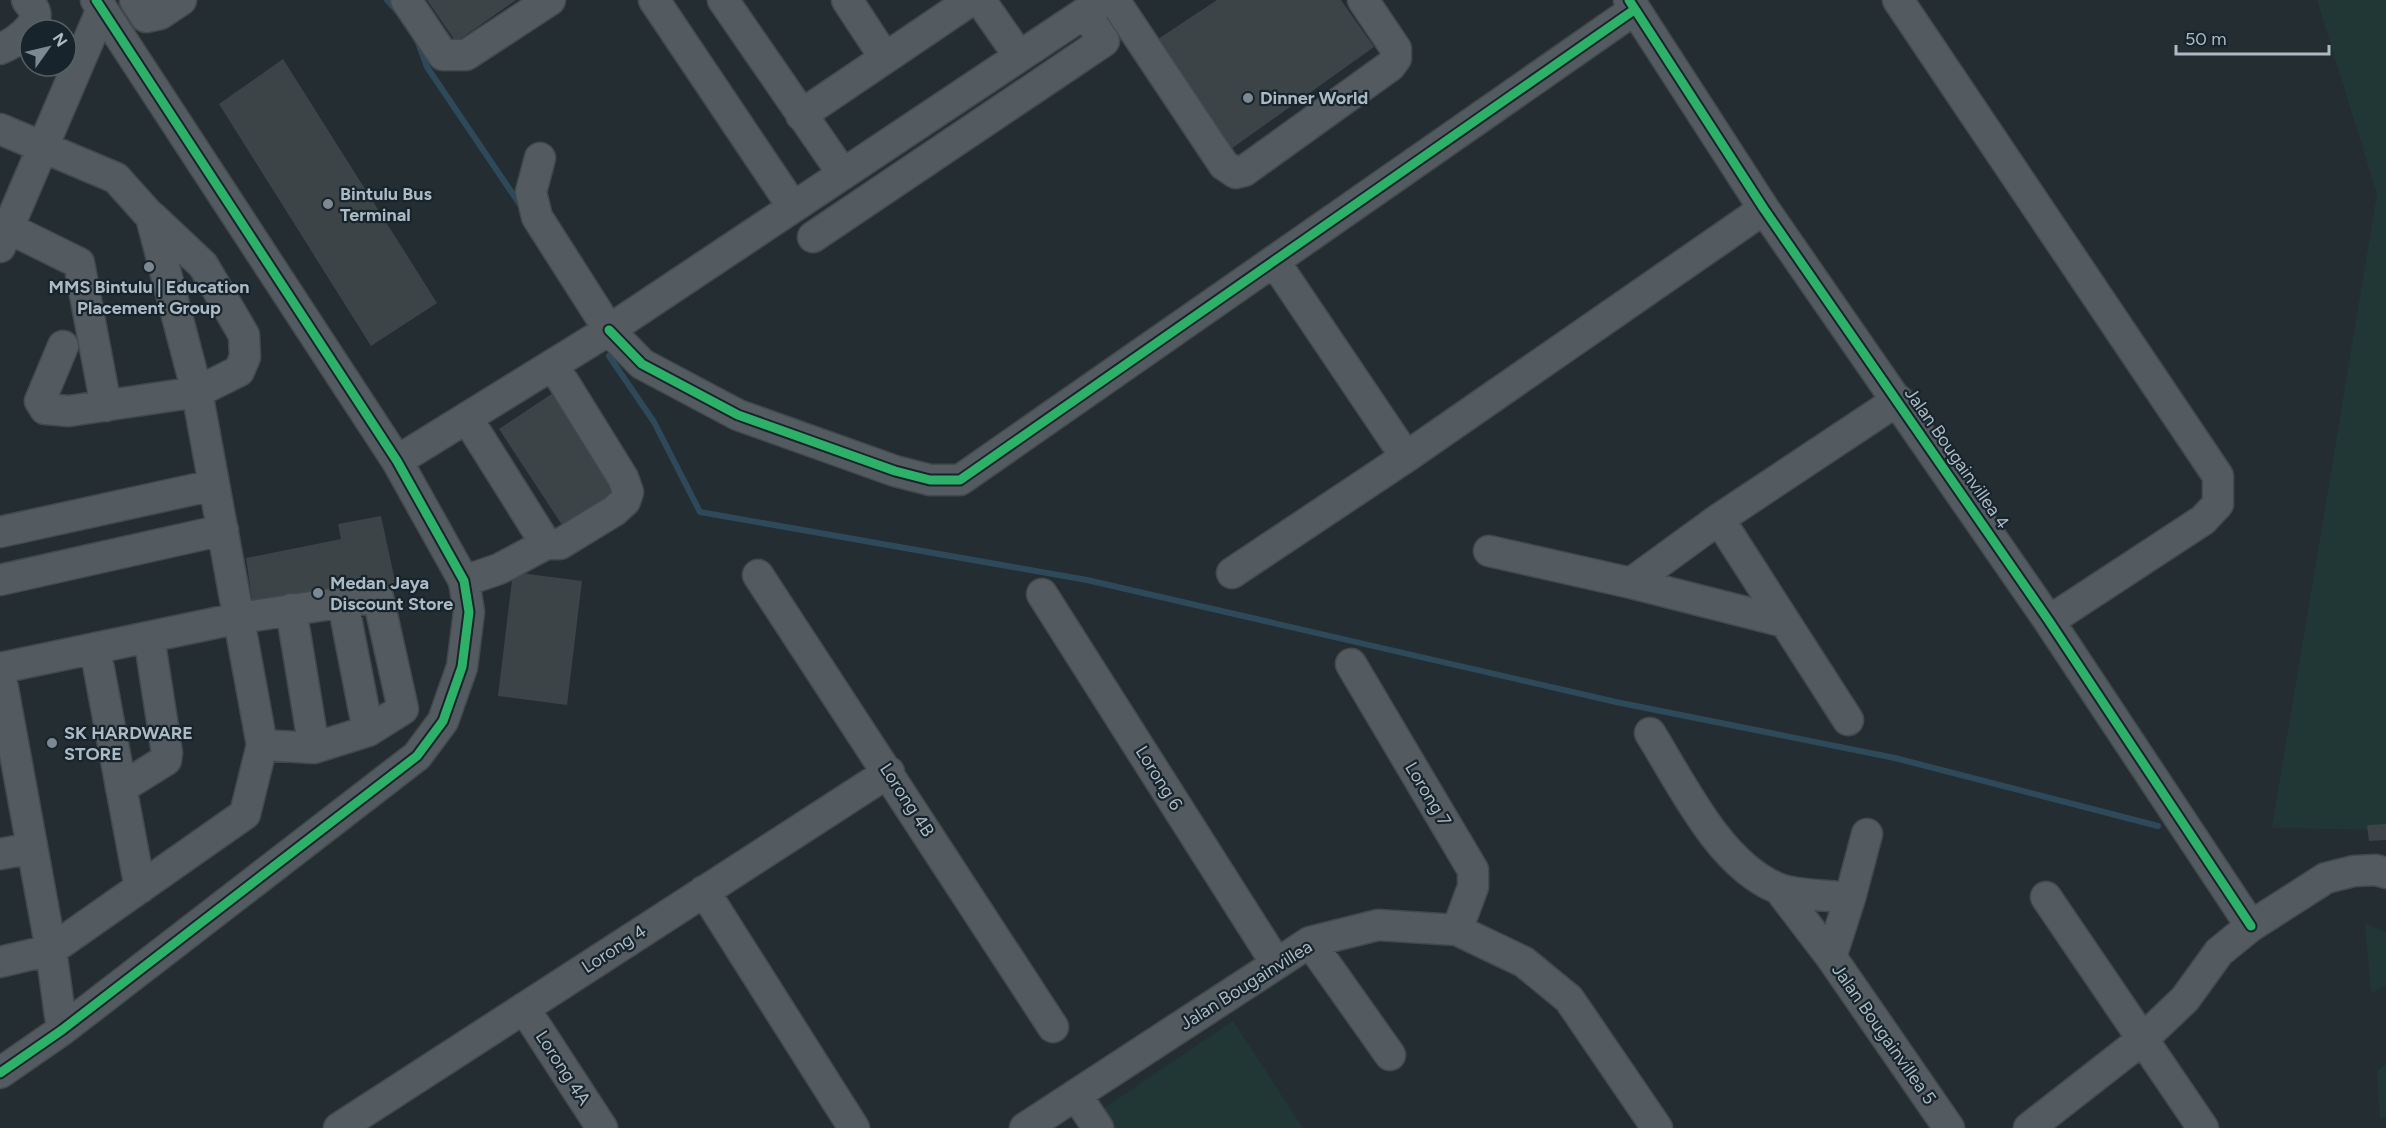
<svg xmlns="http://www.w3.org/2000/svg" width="2386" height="1128" viewBox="0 0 2386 1128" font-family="Figtree,sans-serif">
<rect width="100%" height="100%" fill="#242d32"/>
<!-- green -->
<path fill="#213736" d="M 2317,0 L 2386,0 L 2386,830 L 2272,828 L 2377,194 Z
M 2365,923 L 2386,932 L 2386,986 L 2371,993 Z
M 1233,1021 L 1303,1128 L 1107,1128 L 1097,1113 Z
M 2386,1064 L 2386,1117 L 2380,1118 L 2377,1071 Z"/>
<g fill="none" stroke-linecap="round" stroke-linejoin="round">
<!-- stream -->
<path stroke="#2e495a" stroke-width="6" d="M 387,0 L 398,12
M 417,40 L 427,67 L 523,209
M 609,356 L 654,422 L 700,512 L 1087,580 L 1616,702 L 1895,758 L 2158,826"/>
</g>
<!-- building -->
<path fill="#3c4448" d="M 427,0 L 516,0 L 456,42 Z
M 1217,0 L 1341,0 L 1374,47 L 1231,149 L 1152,43 Z
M 283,59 L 437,303 L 371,346 L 219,104 Z
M 556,391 L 623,493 L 566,531 L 499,429 Z
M 381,516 L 397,590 L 254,613 L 246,558 L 341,539 L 338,524 Z
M 513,572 L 582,581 L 567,705 L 498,696 Z
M 2386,824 L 2386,840 L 2369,841 L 2367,825 Z"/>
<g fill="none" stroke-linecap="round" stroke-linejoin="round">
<defs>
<path id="minor" d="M 135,0 L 146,17 L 160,14 L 181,0
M 406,0 L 443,55 L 466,55 L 550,0
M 654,0 L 793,207
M 723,0 L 843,174
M 847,0 L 885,58
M 980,0 L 1019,56
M 1114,0 L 1224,165 L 1236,173 L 1244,171 L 1390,66 L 1396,58 L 1396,49 L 1363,0
M 1629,0 L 1764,209 L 2049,621 L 2251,926
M 1898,0 L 2218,476 L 2218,504 L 2203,520 L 2049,621
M 0,49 C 11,45 39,27 35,12 C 34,8 29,4 27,0
M 801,115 L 971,0
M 0,129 L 116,178 L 151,217 L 197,392 L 262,745 L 245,814 L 51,950 L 0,962
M 540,158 L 531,192 L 537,217 L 609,330 L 642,364 L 738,415 L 895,471 L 930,480 L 960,480 L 1634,10
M 0,224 L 79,263 L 106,406
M 813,237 L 1104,41 L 1085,13
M 0,247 L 102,9
M 1274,261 L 1406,457
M 63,346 L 40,401 L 45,409 L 69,411 L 197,392 L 239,371 L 245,357 L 244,335 L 203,265 L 152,217
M 467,418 L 546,544
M 397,461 L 609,330 L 1104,0
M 1719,519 L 1848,720
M 0,532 L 214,485
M 1489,551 L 1631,583 L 1785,622
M 1232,573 L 1406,457 L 1764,209
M 758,575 L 1053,1027
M 0,580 L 223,530
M 464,581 L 499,569 L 546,544 L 560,544 L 614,511 L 625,501 L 628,492 L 623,478 L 553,365
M 1631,583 L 1719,519 L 1898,400
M 1042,594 L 1276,963
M 343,603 L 368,731
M 291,609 L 314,748
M 95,648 L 140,888
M 1351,664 L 1473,870 L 1473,887 L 1457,930
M 0,668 L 239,618 L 378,597 L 403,709 L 368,731 L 314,748 L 262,745
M 0,672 L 51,950 L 62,1030
M 1650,733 C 1682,784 1719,864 1777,888 C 1795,896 1830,895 1850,898
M 121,788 L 166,760 L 167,753 L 149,637
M 0,854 L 32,848
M 1779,889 L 1831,957 L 1949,1128
M 704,891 L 854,1128
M 2046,897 L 2203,1128
M 1310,942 L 1390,1055
M 1831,957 L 1850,898 L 1867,834
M 524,1008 L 602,1128
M 0,1073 L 62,1030 L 417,756 L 443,721 L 462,667 L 469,612 L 464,581 L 397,461 L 96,0
M 1076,1095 L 1098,1128
M 339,1128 L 889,772
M 1025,1128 L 1310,942 L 1378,925 L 1457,930 L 1524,962 L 1569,999 L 1657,1128
M 2029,1128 L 2143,1039 L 2185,999 L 2219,952 L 2251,926 L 2326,878 L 2354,871 L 2376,870 L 2386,873"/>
</defs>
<!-- minor casing -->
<use href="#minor" stroke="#42494d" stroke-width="33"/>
<!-- minor -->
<use href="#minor" stroke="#545b60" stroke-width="30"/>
<defs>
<path id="cycleway" d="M 1629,0 L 1764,209 L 2049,621 L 2251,926
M 609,330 L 642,364 L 738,415 L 895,471 L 930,480 L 960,480 L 1634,10
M 0,1073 L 62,1030 L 417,756 L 443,721 L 462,667 L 469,612 L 464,581 L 397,461 L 96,0"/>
</defs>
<!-- cycleway casing -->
<use href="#cycleway" stroke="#18242c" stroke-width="13"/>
<!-- cycleway -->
<use href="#cycleway" stroke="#2db169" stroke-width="9"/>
</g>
<!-- markers -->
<g fill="#7c8992" stroke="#18242c" stroke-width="2">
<circle cx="1248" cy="98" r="6"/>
<circle cx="328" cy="204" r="6"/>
<circle cx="149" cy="267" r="6"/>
<circle cx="318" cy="593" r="6"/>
<circle cx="52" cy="743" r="6"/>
</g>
<g text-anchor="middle" stroke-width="4.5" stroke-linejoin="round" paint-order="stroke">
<!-- poi labels -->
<g font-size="18" font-weight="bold" fill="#acbac5" stroke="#18242c" text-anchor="start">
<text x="1260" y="104">Dinner World</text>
<text x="340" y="200">Bintulu Bus<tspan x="340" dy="21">Terminal</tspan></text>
<text x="149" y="293" text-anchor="middle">MMS Bintulu | Education<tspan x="149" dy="21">Placement Group</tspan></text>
<text x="330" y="589">Medan Jaya<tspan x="330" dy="21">Discount Store</tspan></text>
<text x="64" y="739">SK HARDWARE<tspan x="64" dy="21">STORE</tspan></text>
</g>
<!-- street labels -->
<g font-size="18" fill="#acbac5" stroke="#18242c">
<text transform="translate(1957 458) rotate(55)" y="6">Jalan Bougainvillea 4</text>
<text transform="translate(1159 778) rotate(58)" y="6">Lorong 6</text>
<text transform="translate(1428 794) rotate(59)" y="6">Lorong 7</text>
<text transform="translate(907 800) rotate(57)" y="6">Lorong 4B</text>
<text transform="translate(614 949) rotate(-33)" y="6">Lorong 4</text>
<text transform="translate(1246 985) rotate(-32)" y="6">Jalan Bougainvillea</text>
<text transform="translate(1884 1034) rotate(55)" y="6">Jalan Bougainvillea 5</text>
<text transform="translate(563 1068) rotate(57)" y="6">Lorong 4A</text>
</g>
</g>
<!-- north arrow -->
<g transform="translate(48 48) rotate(56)"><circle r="28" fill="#18242c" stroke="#536069" stroke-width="1.5"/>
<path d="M0-4.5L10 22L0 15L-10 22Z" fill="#7c8992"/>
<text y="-9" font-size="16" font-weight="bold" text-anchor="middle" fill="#acbac5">N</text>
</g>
<!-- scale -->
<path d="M2176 45v9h153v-9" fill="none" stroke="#acbac5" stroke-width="3"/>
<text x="2185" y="45" font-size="18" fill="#acbac5" stroke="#18242c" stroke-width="4.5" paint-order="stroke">50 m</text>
</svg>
